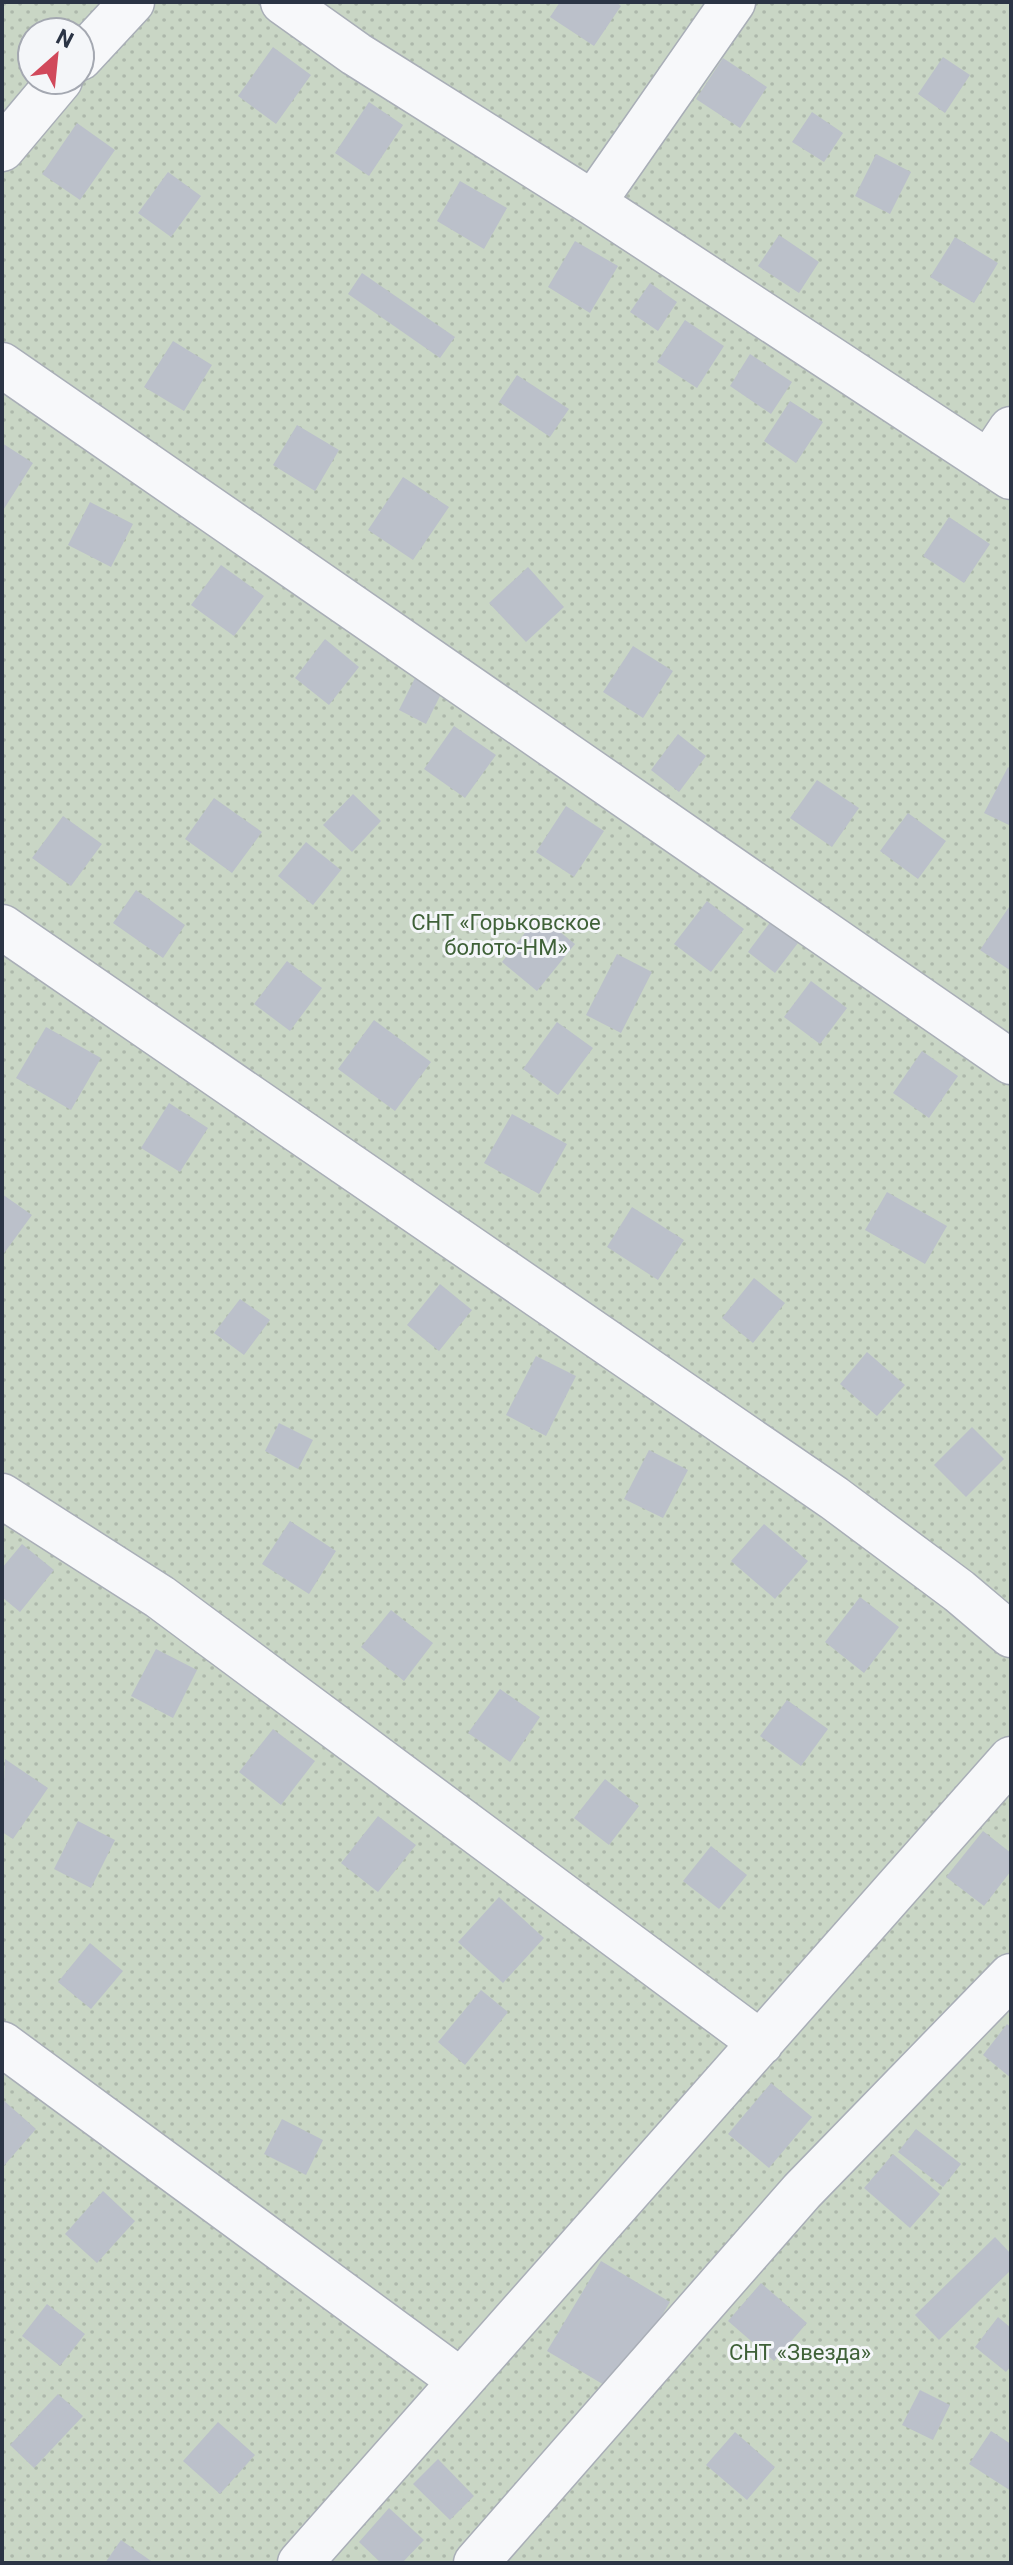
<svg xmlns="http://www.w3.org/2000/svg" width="1013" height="2565" viewBox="0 0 1013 2565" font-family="Roboto,sans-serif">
<defs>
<pattern id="grass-dots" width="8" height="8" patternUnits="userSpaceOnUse" patternTransform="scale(2)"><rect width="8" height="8" fill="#c9d6c5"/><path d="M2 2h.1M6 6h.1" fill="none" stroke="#adb8ab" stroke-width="1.8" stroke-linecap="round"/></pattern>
</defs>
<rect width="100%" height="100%" fill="#e4e7ec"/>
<!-- grass -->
<path fill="url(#grass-dots)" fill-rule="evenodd" d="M 2,2 L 1011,2 L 1011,2563 L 2,2563 ZM 32,32 L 80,32 L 80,80 L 32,80 Z"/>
<!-- building -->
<path fill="#bbc0ca" d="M 560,2 L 616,2 L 621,6 L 594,46 L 550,17 Z
M 273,47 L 311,75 L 276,124 L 238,96 Z
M 943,57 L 970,75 L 945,113 L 918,94 Z
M 723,58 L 767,87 L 740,128 L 696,99 Z
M 369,102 L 403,125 L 369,176 L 335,153 Z
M 812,112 L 843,133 L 824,162 L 792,142 Z
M 77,123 L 115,150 L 80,200 L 42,174 Z
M 876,154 L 911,172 L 890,214 L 855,196 Z
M 168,172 L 201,196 L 171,237 L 138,213 Z
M 460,181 L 507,208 L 484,249 L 437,221 Z
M 779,235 L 819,262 L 799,293 L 758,266 Z
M 955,237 L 998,263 L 974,303 L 930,277 Z
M 575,241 L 618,266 L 590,313 L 548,287 Z
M 362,273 L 455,337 L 440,358 L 348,294 Z
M 650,283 L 677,302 L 658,331 L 630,312 Z
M 685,320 L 724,346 L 697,388 L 657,362 Z
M 173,341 L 212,365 L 184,411 L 144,387 Z
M 750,354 L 792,382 L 771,414 L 730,386 Z
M 517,375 L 569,409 L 550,437 L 499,402 Z
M 790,401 L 823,422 L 796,463 L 764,441 Z
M 297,425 L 339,450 L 315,491 L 273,465 Z
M 2,443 L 33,463 L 2,512 Z
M 403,477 L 449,507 L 413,560 L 368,530 Z
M 90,502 L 133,524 L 111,567 L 68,545 Z
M 949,517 L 990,544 L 964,583 L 923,556 Z
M 221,565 L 264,596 L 234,636 L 191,605 Z
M 528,567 L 564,607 L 526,642 L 489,603 Z
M 325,639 L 359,667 L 329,705 L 295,678 Z
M 633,646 L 673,671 L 643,718 L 603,692 Z
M 415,678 L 442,692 L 426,724 L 399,710 Z
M 454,726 L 496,755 L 465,798 L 424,769 Z
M 678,734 L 706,756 L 679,792 L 651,770 Z
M 1008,767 L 1011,769 L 1011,826 L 984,813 Z
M 817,780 L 859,808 L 832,847 L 790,818 Z
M 353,794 L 381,821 L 352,852 L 323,825 Z
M 214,798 L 262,832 L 232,873 L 185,839 Z
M 566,806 L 604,831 L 574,877 L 536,852 Z
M 908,813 L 946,841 L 918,879 L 880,851 Z
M 63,816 L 102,844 L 71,886 L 32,858 Z
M 306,842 L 341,870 L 313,905 L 278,876 Z
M 136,890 L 185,925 L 163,958 L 113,923 Z
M 707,901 L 744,929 L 711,972 L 674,944 Z
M 1011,904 L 1011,971 L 980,950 Z
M 539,915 L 575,944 L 537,991 L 502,962 Z
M 774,917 L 801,939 L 775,973 L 748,952 Z
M 617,954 L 652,972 L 621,1033 L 586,1015 Z
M 287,961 L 322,988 L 290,1031 L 254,1004 Z
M 811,981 L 847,1008 L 820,1044 L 784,1017 Z
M 374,1020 L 431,1062 L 395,1111 L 338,1069 Z
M 557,1022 L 593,1048 L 558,1095 L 523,1069 Z
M 46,1027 L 101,1058 L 71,1110 L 16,1078 Z
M 922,1051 L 958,1076 L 929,1118 L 893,1093 Z
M 169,1103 L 208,1128 L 180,1172 L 141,1148 Z
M 512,1114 L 567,1144 L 539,1194 L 484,1163 Z
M 887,1192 L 947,1226 L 925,1264 L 865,1230 Z
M 2,1194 L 32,1215 L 2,1256 Z
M 632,1207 L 684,1240 L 658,1280 L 607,1247 Z
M 754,1278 L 785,1303 L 753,1343 L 722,1318 Z
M 440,1284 L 472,1310 L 439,1351 L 407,1325 Z
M 240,1299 L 270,1320 L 244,1355 L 214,1333 Z
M 867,1352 L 905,1385 L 877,1416 L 840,1384 Z
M 536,1356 L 576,1376 L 546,1436 L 506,1415 Z
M 279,1423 L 313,1440 L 298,1469 L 265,1451 Z
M 972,1427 L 1004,1459 L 966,1497 L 934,1465 Z
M 649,1450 L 688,1470 L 663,1518 L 624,1499 Z
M 290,1521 L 336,1551 L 309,1594 L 262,1564 Z
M 764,1524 L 808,1561 L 775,1599 L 731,1561 Z
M 22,1544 L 54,1570 L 20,1612 L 2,1597 L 2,1568 Z
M 860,1597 L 899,1627 L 864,1673 L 825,1642 Z
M 391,1610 L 433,1643 L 404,1681 L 361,1647 Z
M 156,1649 L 197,1670 L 173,1718 L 131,1696 Z
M 500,1689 L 540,1717 L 510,1762 L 468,1733 Z
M 787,1700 L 828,1729 L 801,1766 L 760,1736 Z
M 273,1729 L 315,1761 L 281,1805 L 239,1772 Z
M 5,1759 L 48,1788 L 13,1839 L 2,1832 Z
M 605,1779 L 639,1806 L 609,1845 L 574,1818 Z
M 378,1816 L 416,1845 L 378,1892 L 341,1863 Z
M 78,1821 L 115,1840 L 91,1888 L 54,1869 Z
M 983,1831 L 1011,1853 L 1011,1871 L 984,1906 L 946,1877 Z
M 711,1846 L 747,1875 L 719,1909 L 683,1881 Z
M 499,1897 L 544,1938 L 503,1983 L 458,1942 Z
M 90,1943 L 123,1971 L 91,2009 L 58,1982 Z
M 481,1990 L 508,2012 L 465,2065 L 438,2042 Z
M 1007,2024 L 1011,2027 L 1011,2078 L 983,2055 Z
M 771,2083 L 812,2117 L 769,2168 L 728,2134 Z
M 2,2099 L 36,2129 L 2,2168 Z
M 282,2119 L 323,2140 L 306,2175 L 264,2154 Z
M 916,2129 L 961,2164 L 943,2187 L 898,2152 Z
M 893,2154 L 940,2194 L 910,2228 L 864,2188 Z
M 103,2191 L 135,2221 L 97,2263 L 65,2234 Z
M 995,2237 L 1011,2254 L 1011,2270 L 939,2340 L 915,2315 Z
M 601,2261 L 670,2302 L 616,2392 L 547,2351 Z
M 761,2283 L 807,2323 L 774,2361 L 728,2321 Z
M 47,2304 L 85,2334 L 60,2366 L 22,2336 Z
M 998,2317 L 1011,2328 L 1011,2366 L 1006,2372 L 975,2347 Z
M 920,2390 L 950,2405 L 933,2440 L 902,2425 Z
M 58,2394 L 83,2416 L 34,2468 L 10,2445 Z
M 218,2422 L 255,2455 L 220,2494 L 183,2461 Z
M 991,2431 L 1011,2444 L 1011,2491 L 969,2464 Z
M 735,2432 L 775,2467 L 747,2500 L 706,2465 Z
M 438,2459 L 474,2496 L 450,2520 L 413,2484 Z
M 389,2508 L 424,2540 L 402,2563 L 381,2563 L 359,2542 Z
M 121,2540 L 154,2563 L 105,2563 Z"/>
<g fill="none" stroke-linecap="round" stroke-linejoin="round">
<defs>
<path id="minor" d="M 283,2 L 356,54 L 593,203 L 1011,477
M 80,58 L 132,2
M 2,149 L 60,80
M 593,203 L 733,2
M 2,365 L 1011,1062
M 989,462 L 1011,429
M 2,927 L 834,1498 L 959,1591 L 1011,1635
M 2,1496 L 160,1597 L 761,2043
M 2,2044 L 461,2381
M 300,2563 L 1011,1759
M 476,2563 L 802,2191 L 1011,1976"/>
</defs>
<!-- minor casing -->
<use href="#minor" stroke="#a9aeb7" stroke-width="47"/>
<!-- minor -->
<use href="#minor" stroke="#f7f8fa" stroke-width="44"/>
</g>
<g text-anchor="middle" stroke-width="6" stroke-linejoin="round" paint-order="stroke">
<!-- park labels -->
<g font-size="22" fill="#3f6138" stroke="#f4f6f9">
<text x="506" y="930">СНТ «Горьковское<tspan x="506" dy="25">болото-НМ»</tspan></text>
<text x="800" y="2360">СНТ «Звезда»</text>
</g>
</g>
<!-- border -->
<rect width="1013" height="2565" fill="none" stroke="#2b3445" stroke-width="8"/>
<!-- north arrow -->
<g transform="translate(56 56) rotate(27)"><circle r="38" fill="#f4f6f9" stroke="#a4a8b1" stroke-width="2"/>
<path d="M0-6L14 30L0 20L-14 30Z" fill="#d1495b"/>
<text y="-12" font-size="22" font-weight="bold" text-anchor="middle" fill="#2b3445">N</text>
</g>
</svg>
